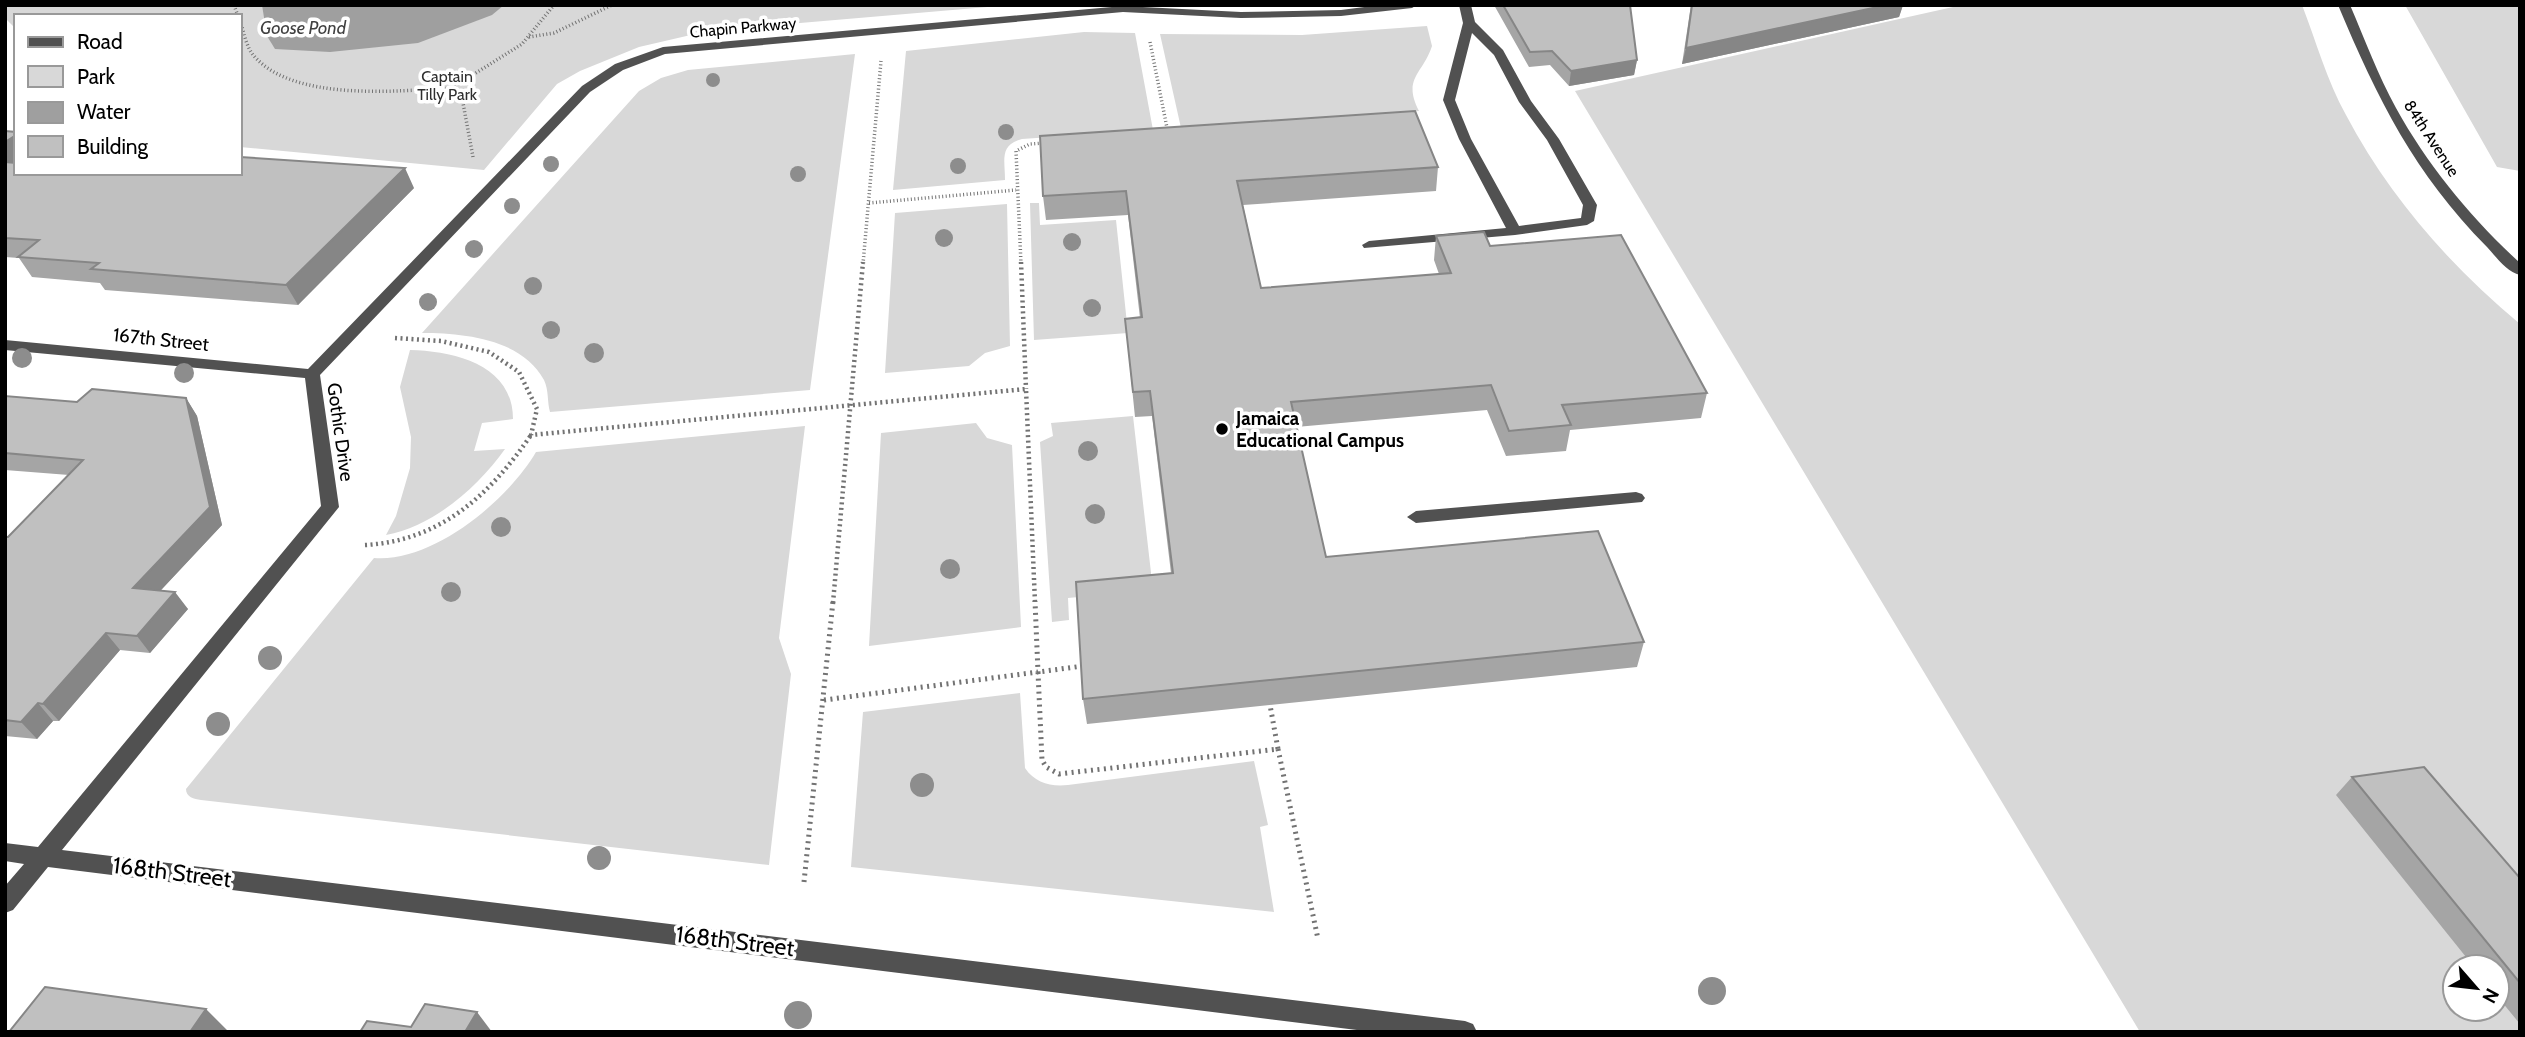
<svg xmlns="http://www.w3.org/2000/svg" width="2525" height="1037" viewBox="0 0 2525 1037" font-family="Cabin,sans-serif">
<rect width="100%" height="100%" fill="#fff"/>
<!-- green -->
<path fill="#d8d8d8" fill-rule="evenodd" d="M 5,5 L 1011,5 L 708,31 L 639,47 L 580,71 L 557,84 L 484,170 L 240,147 L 240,16 L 16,16 L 16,29 L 5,18 Z
M 1962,5 L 2302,5 C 2316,41 2327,81 2346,115 C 2389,196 2449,265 2520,324 L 2520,1032 L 2140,1032 L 1575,91 ZM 2455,967 L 2497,967 L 2497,1009 L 2455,1009 Z
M 2405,5 L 2520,5 L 2520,171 L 2497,167 Z
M 1427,26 L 1432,46 C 1423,74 1402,78 1419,111 L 1181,128 L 1160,34 L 1302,35 Z
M 1084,32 L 1135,33 L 1153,130 L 1022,139 C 999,145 1005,160 1005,180 L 893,190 L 906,51 Z
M 855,54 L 810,390 L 550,412 C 547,401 549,391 544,380 C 522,339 464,333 422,333 L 639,91 L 661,78 L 688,70 Z
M 1030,203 L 1039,203 L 1040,225 L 1116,220 L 1128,333 L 1034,340 Z
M 1007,204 L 1010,346 L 985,353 L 969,366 L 885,373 L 895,213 Z
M 410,350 C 455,351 513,365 513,419 L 482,423 L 474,451 L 505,449 C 478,487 434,526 386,535 L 396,516 L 410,468 L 411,437 L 400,387 Z
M 1133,416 L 1153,590 L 1068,598 L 1069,620 L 1052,622 L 1040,442 L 1053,436 L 1051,423 Z
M 976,423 L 987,438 L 1012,445 L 1021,627 L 869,646 L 881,433 Z
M 805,426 L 779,638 L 791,674 L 769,865 L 201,800 C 194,799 186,797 186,789 L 374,558 C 433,563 508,500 536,452 Z
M 1020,693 L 1025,768 C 1035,783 1051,787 1068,785 L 1254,761 L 1268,825 L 1260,827 L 1274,912 L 851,867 L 863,712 Z"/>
<!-- water -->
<path fill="#9f9f9f" d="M 262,5 L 504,5 L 492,15 L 418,43 L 330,52 L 275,49 L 267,36 Z"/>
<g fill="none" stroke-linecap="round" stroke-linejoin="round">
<!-- path-far2 -->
<path stroke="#737373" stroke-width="3.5" stroke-dasharray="1 2.5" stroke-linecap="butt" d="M 234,5 L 238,16
M 240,21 C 244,32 246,47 254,56 C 294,102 397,91 452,88
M 529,37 L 554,33 L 612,5
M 1150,42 L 1168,133
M 473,157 L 463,103 L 452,88 L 522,44 L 554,5
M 869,203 L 1016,190
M 863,264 L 881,61
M 1021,264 L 1016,151 L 1030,144 L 1044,143"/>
<!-- path-far1 -->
<path stroke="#737373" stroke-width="4.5" stroke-dasharray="2 3.5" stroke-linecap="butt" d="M 1021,262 L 1026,389
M 395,338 L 441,341 L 489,352 L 519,372 L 537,409 L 531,435 L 1026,389 L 1035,603
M 365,545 C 440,541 490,495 531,435
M 833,603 L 863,262"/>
<!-- path -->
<path stroke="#737373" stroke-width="5" stroke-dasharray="2 4.5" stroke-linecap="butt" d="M 1083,666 L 1038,672 L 1042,760 L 1046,767 L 1059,774 L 1278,749 L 1270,705
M 824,700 L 1038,672 L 1035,601
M 1278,749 L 1318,939
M 804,882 L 833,601"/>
<!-- minor -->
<path fill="#515151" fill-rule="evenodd" d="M 1380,5 L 1417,5 L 1412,8 L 1341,16 L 1241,18 L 1123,12 L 665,54 L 623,70 L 590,92 L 320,375 L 339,507 L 62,850 L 1465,1021 L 1473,1024 L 1477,1032 L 1373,1032 L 48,867 L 13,910 L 5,913 L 5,886 L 24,864 L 5,861 L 5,843 L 38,847 L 321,506 L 305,378 L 5,350 L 5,340 L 308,369 L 582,86 L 615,64 L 663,47 L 1123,6 L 1241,12 L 1341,10 Z
M 1459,5 L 1471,5 L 1475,22 L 1503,50 L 1531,101 L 1559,139 L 1597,205 L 1594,221 L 1587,225 L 1515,235 L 1364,248 L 1362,245 L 1369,241 L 1506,228 L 1459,139 L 1443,100 L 1463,23 ZM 1472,33 L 1494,55 L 1519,102 L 1547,140 L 1583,205 L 1581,218 L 1519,226 L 1471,139 L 1455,100 Z
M 2338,5 L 2350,5 C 2365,40 2378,75 2396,108 C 2428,166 2471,218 2520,263 L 2520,275 C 2507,272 2496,257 2487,247 C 2414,173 2378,100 2338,5 Z
M 1636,492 L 1642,494 L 1645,498 L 1642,502 L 1416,523 L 1407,517 L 1416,511 Z"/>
</g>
<!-- trees -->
<g fill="#8d8d8d">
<circle cx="713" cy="80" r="7"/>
<circle cx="1006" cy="132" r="8"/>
<circle cx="551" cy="164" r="8"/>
<circle cx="958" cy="166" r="8"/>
<circle cx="798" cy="174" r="8"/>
<circle cx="512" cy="206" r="8"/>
<circle cx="944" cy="238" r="9"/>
<circle cx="1072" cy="242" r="9"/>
<circle cx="474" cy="249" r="9"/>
<circle cx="533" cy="286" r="9"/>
<circle cx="428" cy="302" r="9"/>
<circle cx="1092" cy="308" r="9"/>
<circle cx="551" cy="330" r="9"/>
<circle cx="594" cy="353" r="10"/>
<circle cx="22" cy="358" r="10"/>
<circle cx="184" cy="373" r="10"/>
<circle cx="1088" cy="451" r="10"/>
<circle cx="1095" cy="514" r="10"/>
<circle cx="501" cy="527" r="10"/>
<circle cx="950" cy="569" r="10"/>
<circle cx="451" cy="592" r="10"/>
<circle cx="270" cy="658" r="12"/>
<circle cx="218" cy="724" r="12"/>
<circle cx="922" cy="785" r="12"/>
<circle cx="599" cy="858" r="12"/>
<circle cx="1712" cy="991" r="14"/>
<circle cx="798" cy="1015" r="14"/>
</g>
<!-- wall -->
<path fill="#a5a5a5" d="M 1494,5 L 1630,5 L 1637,60 L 1634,75 L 1569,86 L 1550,65 L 1529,67 Z
M 1691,5 L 1903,5 L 1899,17 L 1682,64 Z
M 5,131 L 16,173 L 414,188 L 298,305 L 105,290 L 100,283 L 32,277 L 19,258 L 5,257 Z
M 1040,136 L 1438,167 L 1436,191 L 1243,205 L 1261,288 L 1439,274 L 1434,260 L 1436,236 L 1490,246 L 1707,393 L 1701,418 L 1570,430 L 1566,451 L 1506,456 L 1487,410 L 1296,427 L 1326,557 L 1644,642 L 1637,667 L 1087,724 L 1083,699 L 1171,573 L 1152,416 L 1135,417 L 1125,319 L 1140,318 L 1128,215 L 1046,220 L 1043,196 Z
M 5,396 L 77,402 L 186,398 L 197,416 L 222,525 L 161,590 L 188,609 L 150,653 L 120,650 L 59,721 L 53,721 L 37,739 L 5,736 L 5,537 L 8,537 L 69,475 L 5,470 Z
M 2352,777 L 2520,878 L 2520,1024 L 2497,996 L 2497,967 L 2474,967 L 2336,795 Z"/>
<!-- shaded-wall -->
<path fill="#868686" d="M 1887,5 L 1903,5 L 1899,17 L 1682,64 L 1686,48 Z
M 1637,60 L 1634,75 L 1569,86 L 1571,71 Z
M 16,135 L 16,163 L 5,171 L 5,142 Z
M 405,168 L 414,188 L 298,305 L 286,285 Z
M 186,398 L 197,416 L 222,525 L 147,605 L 133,588 Z
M 175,592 L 188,609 L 150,653 L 137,636 Z
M 106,633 L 120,650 L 59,721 L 43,704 Z
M 38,703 L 53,721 L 37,739 L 21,722 Z
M 206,1009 L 227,1030 L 225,1032 L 190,1032 Z
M 477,1012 L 492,1032 L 465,1032 Z"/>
<!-- building -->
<path fill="#c0c0c0" stroke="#868686" stroke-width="2" d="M 1503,5 L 1630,5 L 1637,60 L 1571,71 L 1552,51 L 1530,52 Z
M 1692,5 L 1887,5 L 1686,48 Z
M 1415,111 L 1438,167 L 1237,181 L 1261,288 L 1451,273 L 1436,236 L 1484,232 L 1490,246 L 1621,235 L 1707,393 L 1562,405 L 1571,425 L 1509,431 L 1491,385 L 1291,402 L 1326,557 L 1598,531 L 1644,642 L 1083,699 L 1076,582 L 1173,573 L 1150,391 L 1133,392 L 1125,319 L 1142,317 L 1126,191 L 1043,196 L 1040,136 Z
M 5,131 L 16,132 L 16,135 L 5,142 Z
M 240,157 L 405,168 L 286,285 L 91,269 L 99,263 L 18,257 L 39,240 L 5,238 L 5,162 L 16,163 L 16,173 L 240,173 Z
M 92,389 L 186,398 L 210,507 L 133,588 L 175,592 L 137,636 L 106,633 L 43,704 L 38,703 L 21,722 L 5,720 L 5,537 L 8,537 L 83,460 L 5,453 L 5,396 L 77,402 Z
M 2424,767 L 2520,878 L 2520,983 L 2352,777 Z
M 45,987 L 206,1009 L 190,1032 L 9,1032 Z
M 425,1004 L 477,1012 L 465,1032 L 360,1032 L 367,1021 L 411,1027 Z"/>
<!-- markers -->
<circle fill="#000" stroke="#fff" stroke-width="2.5" cx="1222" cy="429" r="7"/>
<g text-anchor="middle" stroke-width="7" stroke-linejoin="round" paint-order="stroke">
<!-- far-street labels -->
<g font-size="16" fill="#000" stroke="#fff">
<text transform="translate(743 27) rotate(-5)" y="6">Chapin Parkway</text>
<text transform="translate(2432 138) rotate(57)" y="6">84th Avenue</text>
</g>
<!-- far-park labels -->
<g font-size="16" fill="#2f2f2f" stroke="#fff">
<text x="447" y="82">Captain<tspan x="447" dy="18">Tilly Park</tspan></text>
</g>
<!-- far-water labels -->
<g font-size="18" font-style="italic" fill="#404040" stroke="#fff">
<text x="303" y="34">Goose Pond</text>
</g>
<!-- street labels -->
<g font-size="19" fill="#000" stroke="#fff">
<text transform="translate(161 339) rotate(6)" y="7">167th Street</text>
<text transform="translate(341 432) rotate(82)" y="7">Gothic Drive</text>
</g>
<!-- poi labels -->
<g font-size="19" font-weight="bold" fill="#000" stroke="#fff" text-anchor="start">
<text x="1236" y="425">Jamaica<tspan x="1236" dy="22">Educational Campus</tspan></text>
</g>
<!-- near-street labels -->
<g font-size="23" fill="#000" stroke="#fff">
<text transform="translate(172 872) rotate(7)" y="8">168th Street</text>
<text transform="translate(735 941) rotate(7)" y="8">168th Street</text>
</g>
</g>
<!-- border -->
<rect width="2525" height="1037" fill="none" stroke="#000000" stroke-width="14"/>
<!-- legend -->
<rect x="14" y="14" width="228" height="161" fill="#ffffff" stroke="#999999" stroke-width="2"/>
<rect x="28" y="37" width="35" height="10" fill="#515151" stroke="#999999" stroke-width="2"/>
<text x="77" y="49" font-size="21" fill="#000000">Road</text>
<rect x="28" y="66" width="35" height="21" fill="#d8d8d8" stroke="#999999" stroke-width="2"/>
<text x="77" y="84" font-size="21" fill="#000000">Park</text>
<rect x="28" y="102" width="35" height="21" fill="#9f9f9f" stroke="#999999" stroke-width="2"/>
<text x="77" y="119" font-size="21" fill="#000000">Water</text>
<rect x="28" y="136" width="35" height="21" fill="#c0c0c0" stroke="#999999" stroke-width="2"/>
<text x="77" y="154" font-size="21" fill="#000000">Building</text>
<!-- north arrow -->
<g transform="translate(2476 988) rotate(118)"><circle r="33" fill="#ffffff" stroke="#999999" stroke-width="2"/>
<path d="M0-5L12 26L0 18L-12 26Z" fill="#000000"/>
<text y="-10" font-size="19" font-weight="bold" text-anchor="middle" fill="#000000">N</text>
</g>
</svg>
